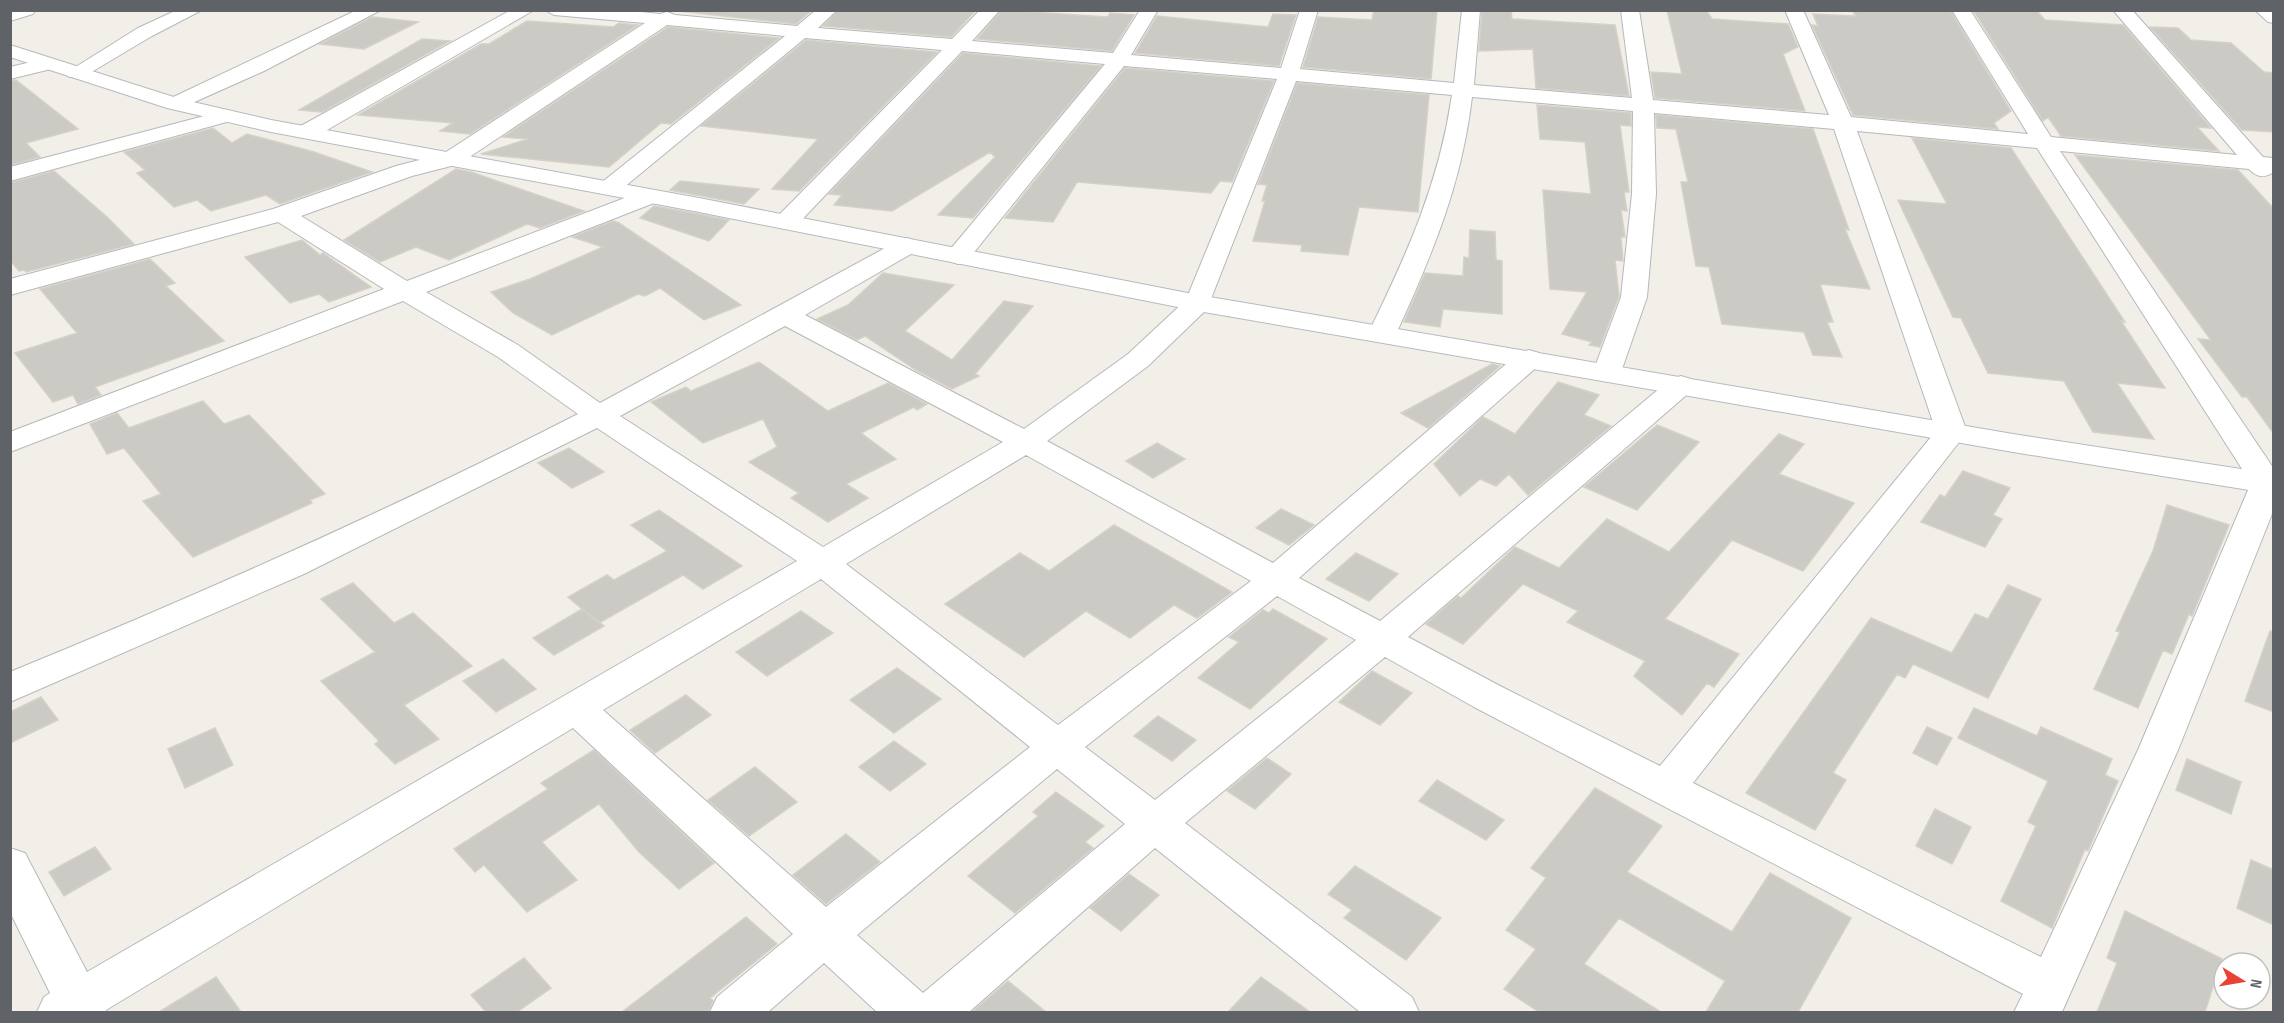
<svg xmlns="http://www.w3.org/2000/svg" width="2284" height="1023" viewBox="0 0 2284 1023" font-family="'Sofia Sans Condensed',sans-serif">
<rect width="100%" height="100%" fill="#f1efe8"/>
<!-- building -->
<path fill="#cccac5" stroke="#d6d1c6" stroke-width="1.5" d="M 669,10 L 812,10 L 796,24 Z
M 839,10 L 976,10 L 951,37 L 823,26 Z
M 1002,10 L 1108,17 L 1110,13 L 1134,15 L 1112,51 L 977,39 Z
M 1374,10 L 1437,10 L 1431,79 L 1303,67 L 1318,17 L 1372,20 Z
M 1482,10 L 1511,10 L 1512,19 L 1615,25 L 1629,96 L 1536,88 L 1533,49 L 1479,51 Z
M 1667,10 L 1706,10 L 1712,19 L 1788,24 L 1798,47 L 1783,54 L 1805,111 L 1655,98 L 1651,72 L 1682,74 Z
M 1852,10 L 1950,10 L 2011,111 L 1994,123 L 1998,129 L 1853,115 L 1812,25 L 1818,26 L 1813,14 L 1856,16 Z
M 1973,10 L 2036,10 L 2045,20 L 2123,25 L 2211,128 L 2197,127 L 2219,151 L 2061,136 L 2048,117 L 2043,121 Z
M 1273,14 L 1296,15 L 1279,66 L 1135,53 L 1157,16 L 1268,27 Z
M 372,17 L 418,22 L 364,49 L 320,44 Z
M 527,21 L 613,27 L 619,23 L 638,25 L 470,134 L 440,131 L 453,123 L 358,115 L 481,44 L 489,44 Z
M 668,27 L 779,38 L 671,124 L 661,123 L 609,167 L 481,154 L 528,139 L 503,137 Z
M 2150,27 L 2178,28 L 2191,40 L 2231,43 L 2264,72 L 2274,73 L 2274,132 L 2242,130 Z
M 422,39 L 450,41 L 322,112 L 299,110 Z
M 806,40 L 937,52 L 799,191 L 772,189 L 818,139 L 701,126 Z
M 963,53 L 1101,66 L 973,218 L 938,215 L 995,157 L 990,152 L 892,211 L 834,205 L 842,195 L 829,194 Z
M 1125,68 L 1274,81 L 1232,182 L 1220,181 L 1211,193 L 1077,182 L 1053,222 L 1005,218 Z
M 16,80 L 78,129 L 26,143 L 40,157 L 10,165 L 10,81 Z
M 1297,83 L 1429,95 L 1418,212 L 1359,207 L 1348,255 L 1301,251 L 1302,245 L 1253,241 L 1265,201 L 1262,201 L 1267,185 L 1258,184 Z
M 1537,105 L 1631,113 L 1631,126 L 1620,125 L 1629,192 L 1624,192 L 1627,211 L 1621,210 L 1625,237 L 1621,237 L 1623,261 L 1615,260 L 1619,296 L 1600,347 L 1589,345 L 1592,342 L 1562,334 L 1587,292 L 1550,289 L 1543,190 L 1591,194 L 1585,142 L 1540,139 Z
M 1656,115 L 1813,129 L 1849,230 L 1845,229 L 1870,289 L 1820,284 L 1833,322 L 1827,322 L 1842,357 L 1813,355 L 1804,332 L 1722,324 L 1709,267 L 1696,266 L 1681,182 L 1688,182 L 1676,129 L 1657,128 Z
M 213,128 L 232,143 L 247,134 L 314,152 L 372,172 L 280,204 L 266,195 L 211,211 L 197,200 L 174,207 L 137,173 L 145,170 L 124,152 Z
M 1912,138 L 2011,148 L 2125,322 L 2121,321 L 2165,388 L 2117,383 L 2154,439 L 2093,432 L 2064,381 L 1988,373 L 1961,318 L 1953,317 L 1898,200 L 1947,204 Z
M 2075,155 L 2238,170 L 2274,209 L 2274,434 L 2247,397 L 2242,397 L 2198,339 L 2211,340 Z
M 456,169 L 471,172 L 584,211 L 540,228 L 527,224 L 449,260 L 416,247 L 380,262 L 344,240 Z
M 54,171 L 107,217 L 134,244 L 26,272 L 24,270 L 19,271 L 10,260 L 10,183 Z
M 680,181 L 759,189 L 744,204 L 670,190 Z
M 654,206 L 699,214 L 729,220 L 709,241 L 640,218 Z
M 613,221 L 619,223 L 741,305 L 704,320 L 660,288 L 645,296 L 638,294 L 552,335 L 513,313 L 491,292 L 530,279 L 603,247 L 572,237 Z
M 1470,230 L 1495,232 L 1496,260 L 1502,261 L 1502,314 L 1443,309 L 1440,327 L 1404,322 L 1425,273 L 1463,276 L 1464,257 L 1469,258 Z
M 302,240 L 320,255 L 323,253 L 371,287 L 329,302 L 319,294 L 290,303 L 245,257 Z
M 150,259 L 175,283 L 166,286 L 224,341 L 95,387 L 101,395 L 78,404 L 73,395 L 53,402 L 15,353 L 77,333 L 40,289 Z
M 883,273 L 954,285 L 905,331 L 952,360 L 1004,301 L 1033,306 L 975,374 L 979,376 L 952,389 L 916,370 L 865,336 L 857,340 L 817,319 L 848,305 Z
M 759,362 L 828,411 L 888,383 L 927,404 L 917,410 L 914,407 L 861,433 L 896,459 L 846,484 L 868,498 L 828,522 L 791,498 L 799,493 L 749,462 L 777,447 L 763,419 L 703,443 L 651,402 L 686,387 L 691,391 Z
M 1492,364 L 1500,366 L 1428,428 L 1401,413 Z
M 1558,382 L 1599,395 L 1584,415 L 1611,426 L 1528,495 L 1509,474 L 1496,486 L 1480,479 L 1460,496 L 1434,464 L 1483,417 L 1515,434 Z
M 203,401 L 224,424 L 249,415 L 325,494 L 310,500 L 312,503 L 193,557 L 143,501 L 161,494 L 124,448 L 107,454 L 90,424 L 117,413 L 129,428 Z
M 1657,425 L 1699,442 L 1637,510 L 1584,487 Z
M 1779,434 L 1804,444 L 1779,474 L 1854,503 L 1803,571 L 1732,540 L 1665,619 L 1739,654 L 1714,687 L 1707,683 L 1682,715 L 1634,676 L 1645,661 L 1567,622 L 1578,611 L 1523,584 L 1463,644 L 1426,624 L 1458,596 L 1461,598 L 1515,547 L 1559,568 L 1607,519 L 1669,552 Z
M 1157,443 L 1185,459 L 1153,478 L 1126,461 Z
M 569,448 L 604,472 L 572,488 L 538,463 Z
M 1963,471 L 2010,488 L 1993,515 L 2002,519 L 1985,547 L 1921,522 L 1940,495 L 1945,497 Z
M 2167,505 L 2229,525 L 2192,616 L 2189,614 L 2172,654 L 2163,650 L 2138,708 L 2094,689 L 2120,632 L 2116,631 L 2153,551 Z
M 1281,509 L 1314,525 L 1289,545 L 1256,528 Z
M 659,510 L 742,566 L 703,589 L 683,575 L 599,623 L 568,597 L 607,575 L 614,580 L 667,551 L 631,525 Z
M 1114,525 L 1232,592 L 1197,618 L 1174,605 L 1130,638 L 1086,611 L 1024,657 L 945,604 L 1020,553 L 1049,571 Z
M 1356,553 L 1398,574 L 1369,601 L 1326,579 Z
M 353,583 L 394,623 L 413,613 L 472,666 L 404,705 L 439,739 L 395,764 L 375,744 L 379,741 L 321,681 L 375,652 L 321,599 Z
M 2008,585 L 2041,599 L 1988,698 L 1913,664 L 1905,678 L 1897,674 L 1833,773 L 1846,780 L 1815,830 L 1746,793 L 1871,618 L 1952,653 L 1975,614 L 1988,619 Z
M 582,609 L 604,626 L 554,655 L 533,638 Z
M 1273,609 L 1327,639 L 1250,709 L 1198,678 L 1239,642 L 1229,637 L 1263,610 L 1269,613 Z
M 801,611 L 833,633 L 767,676 L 736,652 Z
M 2270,631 L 2274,632 L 2274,712 L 2245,701 Z
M 503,659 L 536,689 L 496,712 L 463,681 Z
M 897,668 L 941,699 L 894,733 L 850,700 Z
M 1372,671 L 1412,693 L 1380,725 L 1339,702 Z
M 686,695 L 711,715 L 655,753 L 630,730 Z
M 41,697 L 58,720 L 10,743 L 10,712 Z
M 1974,708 L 2037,736 L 2041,727 L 2112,759 L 2105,775 L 2118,781 L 2088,851 L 2085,849 L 2052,928 L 2001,901 L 2036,826 L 2028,822 L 2048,781 L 1958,738 Z
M 1158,716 L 1196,740 L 1172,761 L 1134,736 Z
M 1927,727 L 1952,738 L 1937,765 L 1913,753 Z
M 215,728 L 233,765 L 185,788 L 168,749 Z
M 894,741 L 926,764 L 890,791 L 859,767 Z
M 594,750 L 714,863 L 679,889 L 639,852 L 599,804 L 542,842 L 577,880 L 527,912 L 484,865 L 475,872 L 454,849 L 548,789 L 541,783 Z
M 1267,758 L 1291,774 L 1255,809 L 1227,791 Z
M 2187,759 L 2241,782 L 2231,814 L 2176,790 Z
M 755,767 L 797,802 L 749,836 L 708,800 Z
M 1437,780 L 1504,820 L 1486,840 L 1419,801 Z
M 1595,788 L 1662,826 L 1627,872 L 1732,932 L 1770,873 L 1851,918 L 1798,1012 L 1706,1012 L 1725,981 L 1619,918 L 1584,964 L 1661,1012 L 1539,1012 L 1504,989 L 1536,949 L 1506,930 L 1546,878 L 1531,868 Z
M 1056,792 L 1104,826 L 1085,842 L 1093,848 L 1015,913 L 968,876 L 1038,816 L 1033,812 Z
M 1935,809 L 1971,827 L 1952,864 L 1916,846 Z
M 846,834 L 880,862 L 826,904 L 793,875 Z
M 95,847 L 111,869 L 64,896 L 49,872 Z
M 2251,860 L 2274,870 L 2274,925 L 2237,908 Z
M 1355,866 L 1441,918 L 1406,960 L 1344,918 L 1352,910 L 1328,894 Z
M 1129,874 L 1159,895 L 1121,931 L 1090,908 Z
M 2125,911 L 2222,959 L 2205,1012 L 2097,1012 L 2117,963 L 2107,958 Z
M 746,917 L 777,944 L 710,998 L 713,1001 L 708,1012 L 622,1012 Z
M 524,958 L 551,988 L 517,1012 L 486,1012 L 471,995 Z
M 216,977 L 241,1012 L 159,1012 Z
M 1261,977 L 1310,1012 L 1228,1012 Z
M 1008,981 L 1046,1012 L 972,1012 Z"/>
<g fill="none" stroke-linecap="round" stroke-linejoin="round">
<defs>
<path id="minor" d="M 10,10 L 36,10 L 33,14 L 10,21 Z
M 177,10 L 202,10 L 152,36 L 83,77 L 69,77 L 66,73 L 138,28 Z
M 357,10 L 381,10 L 264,71 L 181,108 L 167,108 L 164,104 L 167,100 Z
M 511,10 L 534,10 L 315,137 L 299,137 L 296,132 L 299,127 Z
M 545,10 L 622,10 L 660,14 L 667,12 L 675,15 L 797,26 L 816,10 L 837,10 L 818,28 L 952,39 L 980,10 L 1000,10 L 972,41 L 1113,53 L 1140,10 L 1158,10 L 1131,55 L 1281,68 L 1300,10 L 1318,10 L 1300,69 L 1454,83 L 1462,10 L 1480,10 L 1474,85 L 1632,98 L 1621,10 L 1639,10 L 1653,100 L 1829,115 L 1785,10 L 1803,10 L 1851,117 L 2028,134 L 1952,10 L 1970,10 L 2051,137 L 2237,155 L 2113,10 L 2132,10 L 2263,157 L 2274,158 L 2274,172 C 2265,178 2257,178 2249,169 L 2060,151 L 2274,469 L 2274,509 L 2178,750 L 2062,1012 L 2014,1012 L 2023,994 L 1474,707 L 1385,657 L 1185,823 L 1412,997 L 1419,1012 L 1360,1012 L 1155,848 L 969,1012 L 877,1012 L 824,963 L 768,1012 L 710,1012 L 717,997 L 793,934 L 573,728 L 106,1010 L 107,1012 L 37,1012 L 44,997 L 50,993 L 10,912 L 10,848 L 25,853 L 87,972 L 797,561 L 597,428 L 304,574 L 10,702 L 10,672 C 203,593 392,509 578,414 L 498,357 L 403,301 L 10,452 L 10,432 L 384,289 L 278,222 L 10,295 L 10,279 L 273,209 L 396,166 L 443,154 L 645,23 L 554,15 ZM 667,25 L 785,36 L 601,183 L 597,188 L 601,193 L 617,193 L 805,38 L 942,50 L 777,217 L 774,222 L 777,227 L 786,229 L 795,227 L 962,51 L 1105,64 L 949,251 L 945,256 L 949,261 L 958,264 L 967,261 L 1124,66 L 1277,79 L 1186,300 L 1128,354 L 1024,429 L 805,315 L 916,251 L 920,246 L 916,241 L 907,238 L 898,241 L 600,403 L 518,345 L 426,292 L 659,201 L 663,196 L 659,191 L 643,191 L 407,281 L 301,216 L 412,176 L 459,164 ZM 1296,81 L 1452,95 C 1439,184 1407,254 1368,334 L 1372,340 L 1382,342 L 1392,340 L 1396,334 C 1432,255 1462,184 1472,97 L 1633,111 L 1632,194 L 1621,297 L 1593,372 L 1597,378 L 1607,381 L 1617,378 L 1621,372 L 1647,297 L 1656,194 L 1654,113 L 1834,129 L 1936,431 L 1660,766 L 1502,687 L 1408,637 L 1691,391 L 1696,385 L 1691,379 L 1681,376 L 1671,379 L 1380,621 L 1299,578 L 1539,365 L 1543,359 L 1539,353 L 1529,350 L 1519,353 L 1273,563 L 1047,441 L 1148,366 L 1207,309 ZM 1857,131 L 2037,148 L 2251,483 L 2138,750 L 2041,957 L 1693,783 L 1967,432 ZM 785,326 L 1003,442 L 823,547 L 620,416 ZM 1026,455 L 1251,581 L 1058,725 L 846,564 ZM 821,579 L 1030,747 L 826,907 L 603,710 ZM 1277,596 L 1356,640 L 1155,800 L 1085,747 ZM 1057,769 L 1125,824 L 923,993 L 857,935 Z
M 2255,10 L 2274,10 L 2274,23 L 2268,22 Z
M 48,58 L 55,60 L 58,64 L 55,68 L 10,79 L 10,67 Z
M 227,110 L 234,112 L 238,116 L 234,120 L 10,181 L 10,167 Z"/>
<path id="secondary" d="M 10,45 L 180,99 L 271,120 L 699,198 L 1198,295 L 2013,434 L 2274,474 L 2274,494 L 2013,452 L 1198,311 L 699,212 L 271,132 L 167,108 L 10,57 Z"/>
</defs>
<!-- minor casing -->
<use href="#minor" stroke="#b5b8bc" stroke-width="2"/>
<!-- secondary casing -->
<use href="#secondary" stroke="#b6babf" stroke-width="2"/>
<!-- minor -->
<use href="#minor" fill="#fff" fill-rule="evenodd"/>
<!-- secondary -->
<use href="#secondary" fill="#fff" fill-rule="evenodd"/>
</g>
<!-- border -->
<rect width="2284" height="1023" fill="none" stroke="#5f6368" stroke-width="24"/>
<!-- north arrow -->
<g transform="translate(2242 981) rotate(101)"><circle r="28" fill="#ffffff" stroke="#bfc1c3" stroke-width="1.5"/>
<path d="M0-4.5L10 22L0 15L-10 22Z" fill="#ea4335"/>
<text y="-9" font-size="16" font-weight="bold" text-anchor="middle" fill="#5f6368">N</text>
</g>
</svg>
